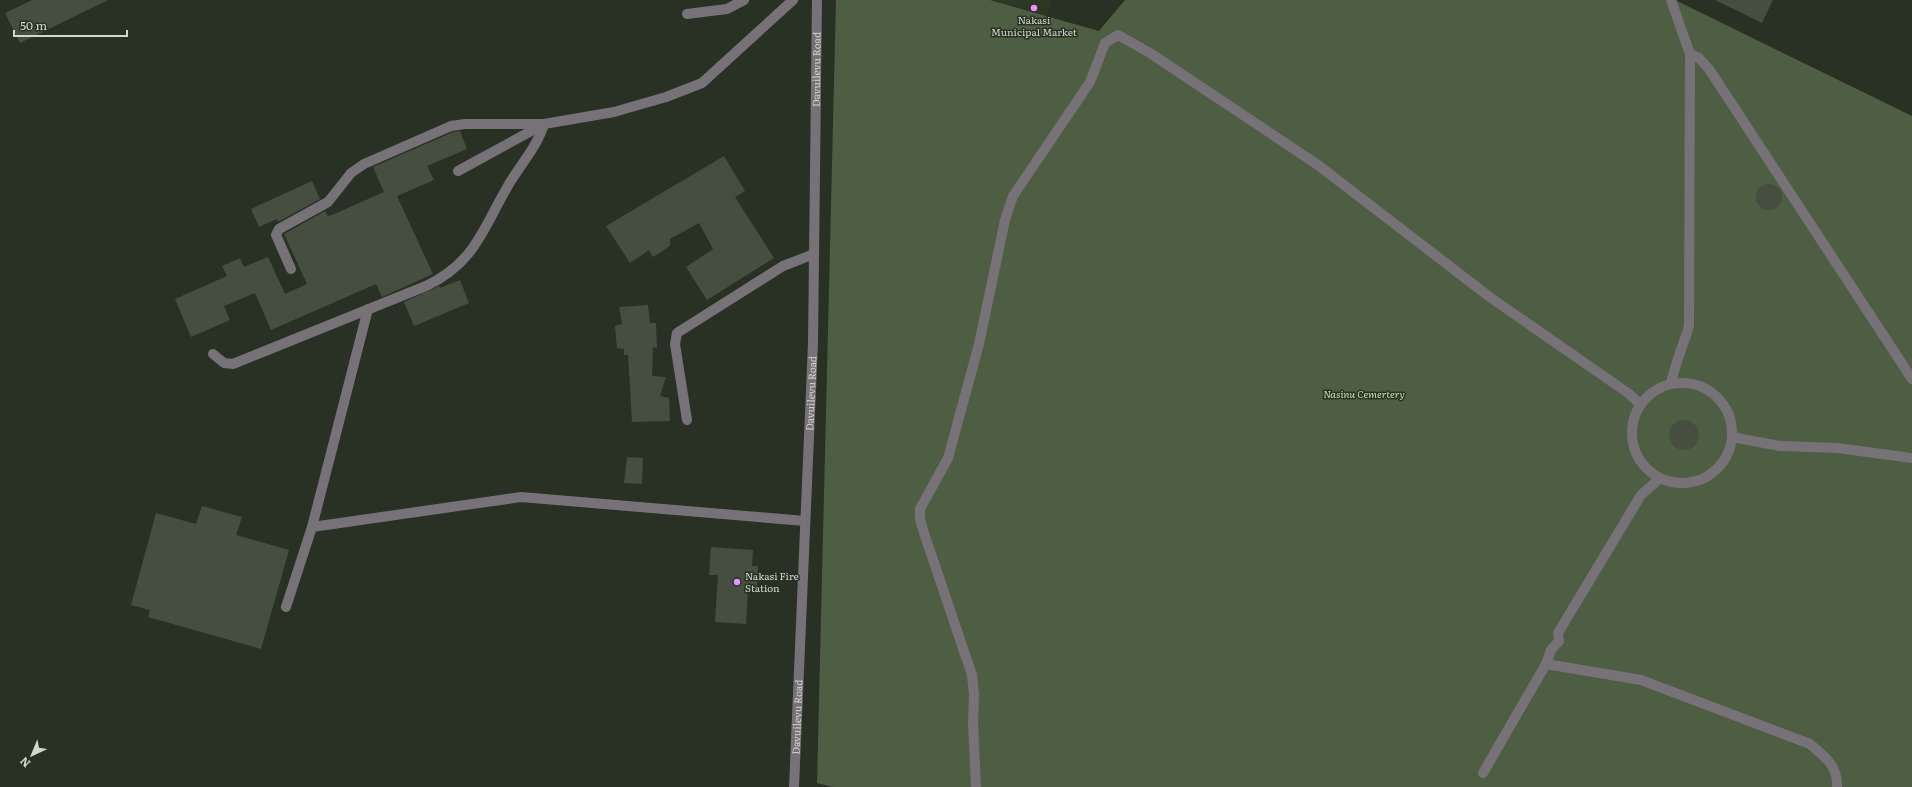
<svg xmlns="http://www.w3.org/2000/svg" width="1912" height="787" viewBox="0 0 1912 787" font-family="Literata,serif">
<rect width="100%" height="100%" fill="#293124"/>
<!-- built -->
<path fill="#2c3824" d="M 990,0 L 1052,0 L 1047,16 Z"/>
<!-- green -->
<path fill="#4e5e42" d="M 836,0 L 990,0 L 1099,31 L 1125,0 L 1675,0 L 1912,116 L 1912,787 L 833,787 L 817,783 Z"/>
<!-- building -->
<path fill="#464e40" d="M 32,0 L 108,0 L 20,43 L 5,13 Z
M 1715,0 L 1773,0 L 1762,23 Z
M 460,131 L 467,149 L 427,166 L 434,180 L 397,196 L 433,274 L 382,297 L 376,284 L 271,330 L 255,293 L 224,306 L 230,320 L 191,337 L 175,299 L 227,276 L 222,266 L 240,258 L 244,267 L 268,257 L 285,294 L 307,284 L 284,234 L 325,211 L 328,216 L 332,215 L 384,192 L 373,167 L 453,132 Z
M 724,156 L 745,191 L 735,197 L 774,258 L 707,300 L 686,267 L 713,249 L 699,223 L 670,239 L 670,246 L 653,257 L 649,250 L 630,263 L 606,226 Z
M 312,181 L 320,199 L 278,222 L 277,219 L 259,227 L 251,209 Z
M1756 197a13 13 0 1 1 26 0a13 13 0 1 1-26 0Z
M 460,280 L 469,303 L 414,326 L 404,302 L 439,286 L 440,288 Z
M 648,305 L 650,323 L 656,323 L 657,348 L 653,347 L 652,376 L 666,377 L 660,396 L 669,398 L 670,421 L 632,422 L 628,355 L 624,355 L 624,349 L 617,348 L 615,326 L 622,324 L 619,307 Z
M1669 435a15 15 0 1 1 30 0a15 15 0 1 1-30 0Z
M 627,457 L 643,458 L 642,484 L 624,483 Z
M 202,506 L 242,517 L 236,535 L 289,550 L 261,649 L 148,617 L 150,610 L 131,605 L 156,513 L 196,524 Z
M 711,547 L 753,550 L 752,566 L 758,566 L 757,589 L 748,588 L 746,624 L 715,622 L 718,575 L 709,575 Z"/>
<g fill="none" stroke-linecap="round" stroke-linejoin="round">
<!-- minor -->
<g stroke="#777278" stroke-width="10">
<path d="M 1671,0 L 1690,54 L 1689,326 C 1683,346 1675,364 1671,383"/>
<path d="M 687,14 L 727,9 L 744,0"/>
<path d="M 1690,54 L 1699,58 L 1709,69 L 1912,379"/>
<path d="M 458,171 L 544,124 L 614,112 L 666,97 L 702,83 L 793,0"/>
<path d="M 213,354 L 224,363 L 233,364 L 426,286 C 476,262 483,228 509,184 C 521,164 537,147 544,124 L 465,124 L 451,126 L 364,164 L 351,173 L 328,202 L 279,229 L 276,235 L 291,269"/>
<circle cx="1682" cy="433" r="50"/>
<path d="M 687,420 L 675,344 L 677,333 L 783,266 L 814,254"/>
<path d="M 1732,437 L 1780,446 L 1837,448 L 1912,458"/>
<path d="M 312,527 L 368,309"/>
<path d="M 286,607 L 312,527 L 521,497 L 805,521"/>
<path d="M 1546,664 L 1641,680 L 1810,744 C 1825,757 1838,766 1837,787"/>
<path d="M 1483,773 L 1546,664 L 1551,650 L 1559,641 L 1558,633 L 1641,495 L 1660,478"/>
<path id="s1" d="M 794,787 L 813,343 L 817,0"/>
<path d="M 976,787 L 973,723 L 974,694 L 972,675 L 924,533 L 920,519 L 920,509 L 948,458 L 957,425 L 979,344 L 1005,220 L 1013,196 L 1090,82 L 1105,43 L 1118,35 L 1150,53 L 1318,165 L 1491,298 L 1628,393 L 1640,404"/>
</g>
</g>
<!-- markers -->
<g fill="#ea8dfd" stroke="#293124" stroke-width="1.5">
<circle cx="1034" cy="8" r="4"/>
<circle cx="737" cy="582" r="4"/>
</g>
<g text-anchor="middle" stroke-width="3" stroke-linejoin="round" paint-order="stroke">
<!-- poi labels -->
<g font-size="10" fill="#d3d8cf" stroke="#293124">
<text x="1034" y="24">Nakasi<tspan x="1034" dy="12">Municipal Market</tspan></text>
<text x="745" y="580" text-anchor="start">Nakasi Fire<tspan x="745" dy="12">Station</tspan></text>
</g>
<!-- street labels -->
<g font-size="10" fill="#d3d8cf" stroke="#293124">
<text dy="4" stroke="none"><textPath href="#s1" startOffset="718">Davuilevu Road</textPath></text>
<text dy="4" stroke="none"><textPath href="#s1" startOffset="394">Davuilevu Road</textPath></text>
<text dy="4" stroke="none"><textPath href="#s1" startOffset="70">Davuilevu Road</textPath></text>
</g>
<!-- park labels -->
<g font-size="10" font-style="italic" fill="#c2e2ac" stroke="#293124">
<text x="1364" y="398">Nasinu Cemertery</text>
</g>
</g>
<!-- north arrow -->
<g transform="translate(32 755) rotate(224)" stroke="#293124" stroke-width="3" paint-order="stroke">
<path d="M0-3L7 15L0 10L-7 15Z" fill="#d3d8cf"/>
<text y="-6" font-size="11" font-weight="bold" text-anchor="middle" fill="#d3d8cf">N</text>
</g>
<!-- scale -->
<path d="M14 30v6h113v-6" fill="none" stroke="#d3d8cf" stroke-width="2"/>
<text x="20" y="30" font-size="12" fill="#d3d8cf" stroke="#293124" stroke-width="3" paint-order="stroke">50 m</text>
</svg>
